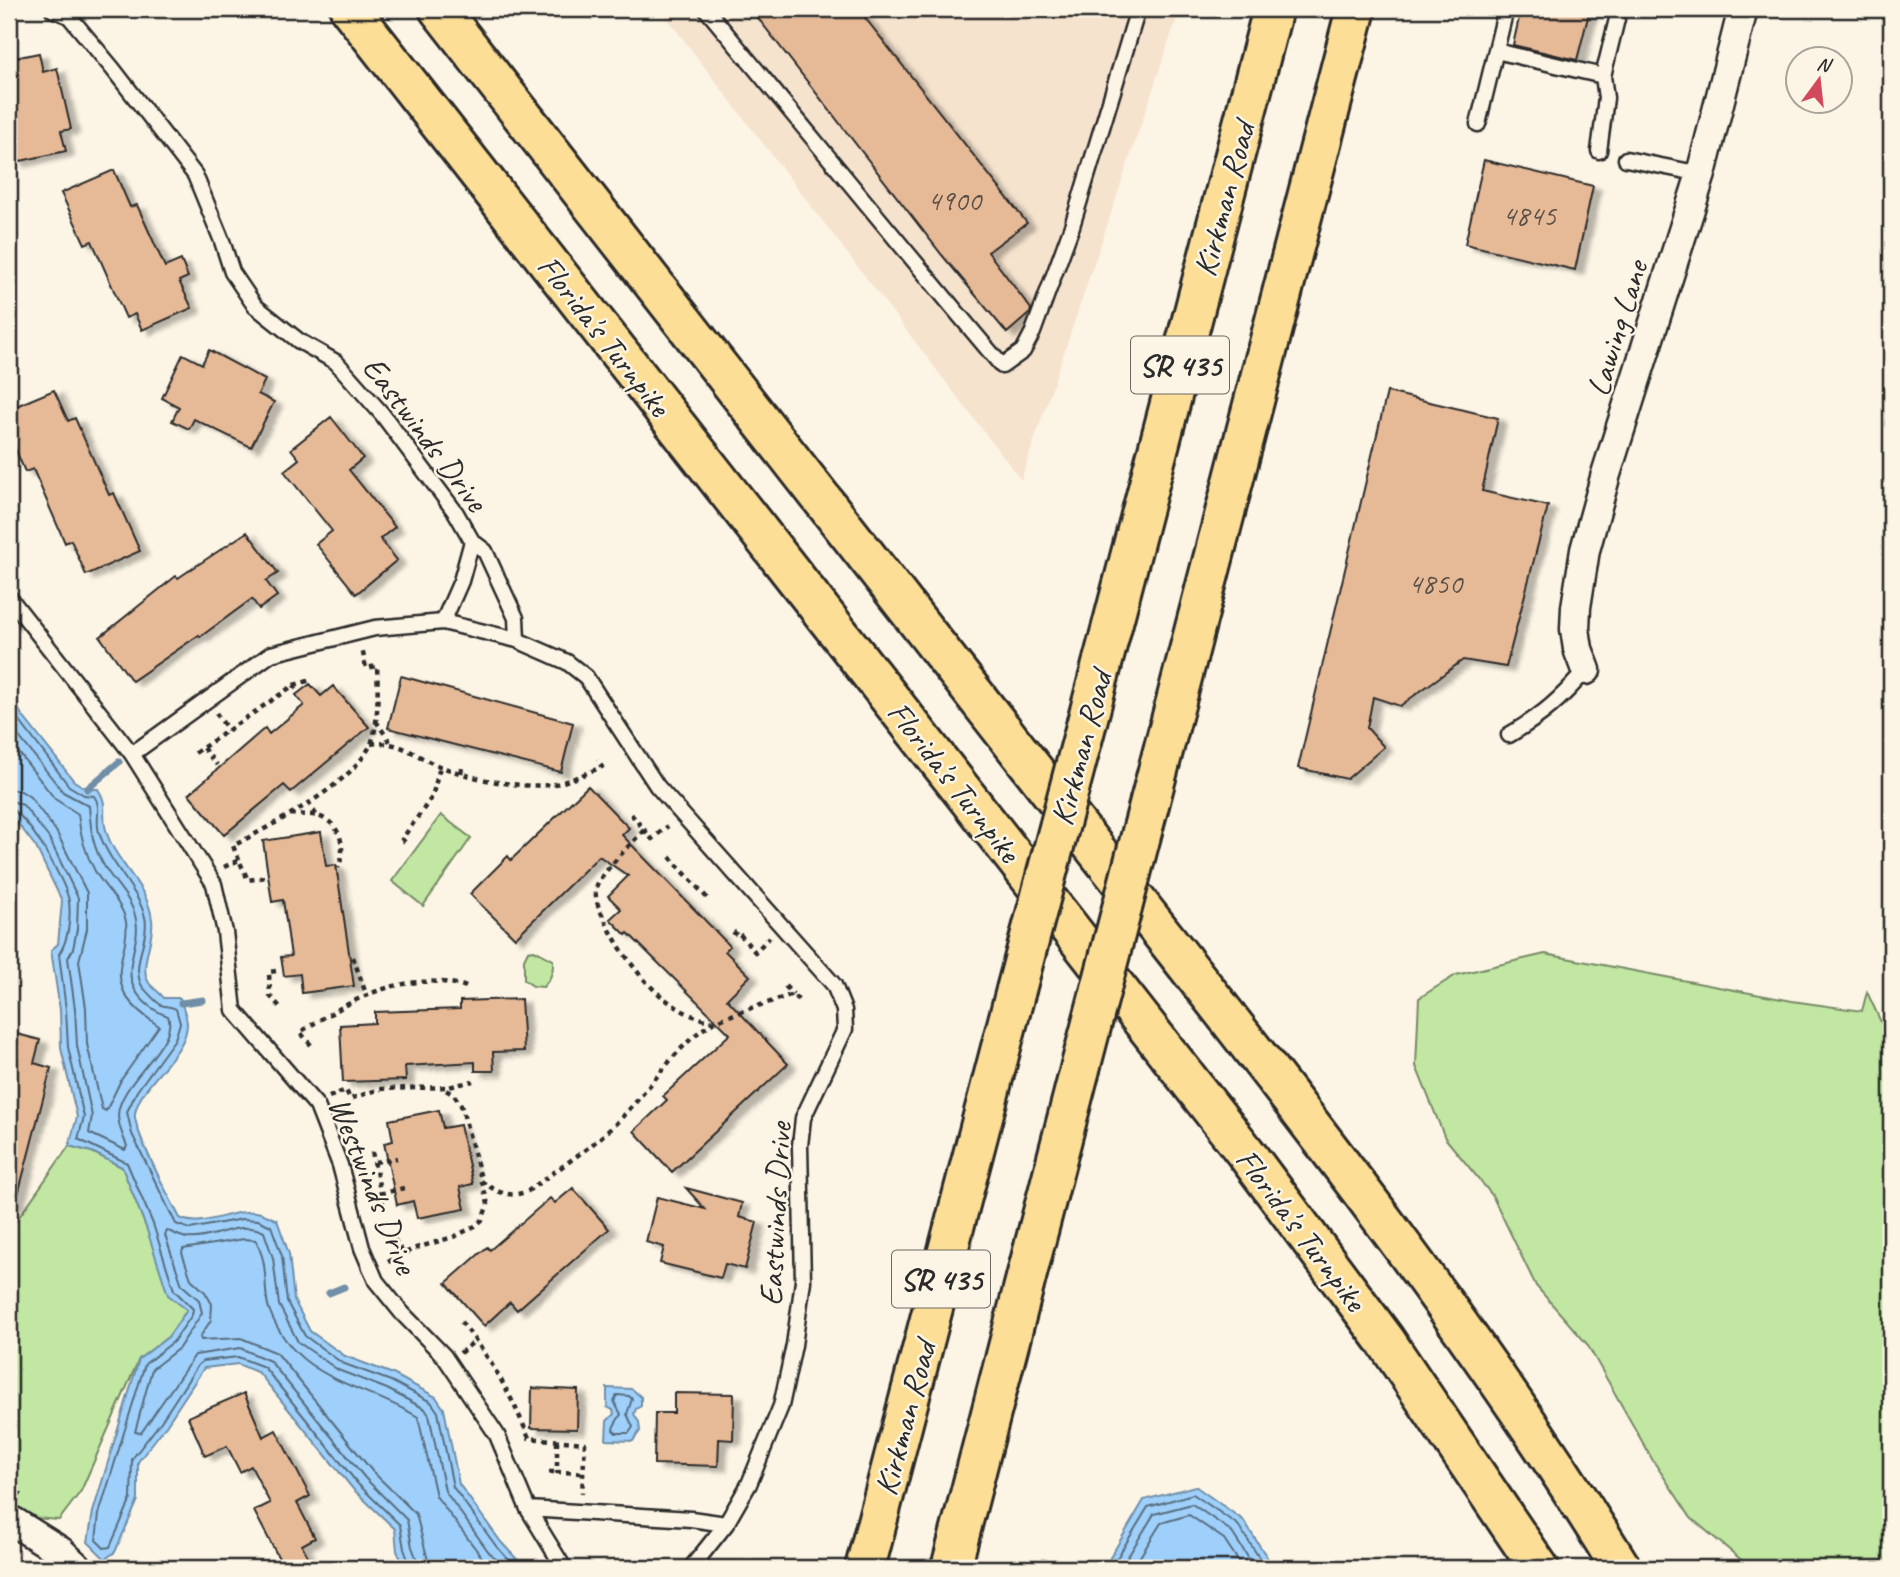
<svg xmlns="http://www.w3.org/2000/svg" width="1900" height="1577" viewBox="0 0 1900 1577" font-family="Caveat,sans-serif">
<defs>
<filter id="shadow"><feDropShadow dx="8" dy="4.5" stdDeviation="2" flood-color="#0004"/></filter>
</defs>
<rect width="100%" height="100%" fill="#fcf5e5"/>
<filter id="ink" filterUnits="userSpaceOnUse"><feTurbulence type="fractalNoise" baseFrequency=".0143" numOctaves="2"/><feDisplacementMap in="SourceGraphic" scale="14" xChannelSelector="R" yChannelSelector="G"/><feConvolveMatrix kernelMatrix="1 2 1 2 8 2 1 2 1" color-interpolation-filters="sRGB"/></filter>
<g filter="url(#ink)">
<!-- built -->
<path fill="#f6e3ce" d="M 660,9 L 1180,9 L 1021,480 Z"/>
<!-- green -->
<path fill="#c1e7a2" stroke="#768966" stroke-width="2" d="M 441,815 L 471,838 L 423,906 L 392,881 Z
M 534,950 L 553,960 C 554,971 551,979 543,987 L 533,986 L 524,980 L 524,959 L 528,951 Z
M 1545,954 L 1792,1001 L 1862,1011 L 1867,992 L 1887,1035 L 1891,1034 L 1891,1568 L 1751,1568 L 1691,1518 L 1652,1459 L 1587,1344 L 1536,1286 L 1492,1195 L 1445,1138 L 1416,1066 L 1419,998 L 1456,975 Z
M 69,1146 L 92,1152 L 122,1167 L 146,1227 L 187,1310 L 168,1337 L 139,1359 L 81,1491 L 59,1520 L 34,1518 L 9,1500 L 9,1225 L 14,1224 Z"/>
<!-- water -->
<path fill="#9ed0fb" stroke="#708ea8" stroke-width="2" d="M 9,693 L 22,715 L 74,781 L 87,789 L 98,789 C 109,805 101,813 106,830 C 114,862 149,886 152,920 C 155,939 138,966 149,983 C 153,988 160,993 164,998 L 180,998 C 182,1006 187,1016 187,1024 C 187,1055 141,1082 135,1113 C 132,1129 171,1200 180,1218 C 204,1230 235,1206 261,1213 C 266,1215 272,1218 277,1220 L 289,1254 L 294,1300 L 310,1331 L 345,1356 L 393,1374 L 436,1397 L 444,1409 L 459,1484 L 501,1542 L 525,1568 L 405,1568 L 397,1551 L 395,1529 L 353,1489 L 259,1373 L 238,1364 L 204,1368 L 165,1427 L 138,1462 L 138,1500 L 115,1552 L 105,1559 L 88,1542 L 93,1512 L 139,1359 L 168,1337 L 187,1310 L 168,1295 L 146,1227 L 122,1167 L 92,1152 L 69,1146 L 77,1117 L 61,1048 L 60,1010 L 51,950 L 58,944 L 62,901 L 36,847 L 9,812 Z
M 607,1388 L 632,1389 L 641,1397 L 641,1406 L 636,1409 L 634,1414 L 639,1422 L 640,1431 L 633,1441 L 606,1440 L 607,1421 L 614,1414 L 613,1410 L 607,1407 Z
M 1195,1486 L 1243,1520 L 1274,1568 L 1104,1568 L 1144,1500 Z"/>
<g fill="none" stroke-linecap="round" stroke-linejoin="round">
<!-- shore -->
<path stroke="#596d7e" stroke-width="2" d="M 9,707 L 69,786 L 84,795 L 94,796 C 102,806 95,821 99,832 C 109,864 137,887 145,917 C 150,939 130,965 142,986 C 145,990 156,1002 161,1005 C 166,1007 171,1006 176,1009 L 180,1023 L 175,1039 L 137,1091 L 127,1112 L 132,1134 L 176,1224 L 190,1229 L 242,1219 L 258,1220 L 271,1226 L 282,1256 L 287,1302 L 305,1336 L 342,1363 L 391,1381 L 431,1402 L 438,1412 L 453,1487 L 496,1546 L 516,1568
M 9,724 L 63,792 L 89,806 C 91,831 92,847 106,869 C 116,885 133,900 136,920 C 141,943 122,967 135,990 C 142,1002 155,1012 168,1016 C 179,1044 119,1082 118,1115 C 118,1125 123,1137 127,1146 L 125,1150 L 89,1133 L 92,1116 L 77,1046 L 75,1009 L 68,958 L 73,949 L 77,929 L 78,898 L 49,838 L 23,805 L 9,800
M 9,740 L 55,799 L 78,814 C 80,835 85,853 95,871 C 104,888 123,903 126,922 C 130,946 112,965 124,992 C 130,1006 147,1018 159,1026 L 121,1080 L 106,1111 L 102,1109 L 87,1044 L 86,1008 L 79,961 L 87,929 L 87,893 L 56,831 L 30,797 L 21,791 L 9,789
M 9,809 C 25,810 68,885 69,902 C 71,919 68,941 59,954 L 66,1010 L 68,1047 L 84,1117 L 78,1139 L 127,1163 L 153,1224 L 174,1290 L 193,1309 L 192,1315 L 173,1342 L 145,1364 L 99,1514 L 96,1540 L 104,1548 L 110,1547 L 131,1499 L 132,1459 L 160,1423 L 198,1365 L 203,1361 L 238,1357 L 264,1367 L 358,1484 L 400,1525 L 404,1549 L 411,1568
M 617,1395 L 629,1396 L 632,1399 L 627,1414 L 633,1427 L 629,1433 L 616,1433 L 613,1430 L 614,1426 L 621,1414 L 614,1402 Z
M 420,1568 L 412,1547 L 407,1520 L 365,1478 L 270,1361 L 240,1348 L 195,1355 L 141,1433 L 135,1432 L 152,1369 L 179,1348 L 202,1313 L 199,1300 L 182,1285 L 165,1235 L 167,1231 C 173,1232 180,1237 187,1238 C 212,1241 239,1219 264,1232 L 273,1258 L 279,1305 L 298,1342 L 338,1370 L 387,1389 L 425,1409 L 429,1415 L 445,1491 L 488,1551 L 504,1568
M 430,1568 L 416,1514 L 372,1471 L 277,1353 L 241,1338 L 201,1340 L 200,1337 L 211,1320 L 212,1304 L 205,1292 L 191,1279 L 182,1253 L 183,1249 L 244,1239 L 256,1240 C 258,1246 262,1254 263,1260 C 267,1276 264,1294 269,1309 C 296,1382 360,1382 418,1417 L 436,1496 L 490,1568
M 1111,1568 L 1148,1507 L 1193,1494 L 1238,1525 L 1266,1568
M 1121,1568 L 1154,1514 L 1192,1504 L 1231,1531 L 1255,1568
M 1133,1568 L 1161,1523 L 1189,1515 L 1224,1539 L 1243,1568"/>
<!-- stream -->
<path stroke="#708ea8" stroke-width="7" d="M 87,789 L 119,762
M 181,1003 L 203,1000
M 329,1293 L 344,1287"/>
</g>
<!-- building -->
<path fill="#e7ba97" stroke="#2b2b2b" stroke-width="2" filter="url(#shadow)" d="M 751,9 L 858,9 L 1027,223 L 988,252 L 1031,309 L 1030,313 L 1007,333 L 942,255 Z
M 1521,9 L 1590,9 L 1577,60 L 1513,45 Z
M 39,53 L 43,72 L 57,68 L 71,129 L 61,131 L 66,151 L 16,162 L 9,133 L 9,59 Z
M 1484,160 L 1593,186 L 1575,270 L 1465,244 Z
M 114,170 L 130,207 L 137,205 L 165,267 L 181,260 L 188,277 L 179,281 L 192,308 L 142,330 L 135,314 L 126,318 L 92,241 L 85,244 L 61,193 Z
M 209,350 L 265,380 L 258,394 L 274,402 L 251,447 L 194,419 L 189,429 L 172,421 L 179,407 L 162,398 L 183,354 L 202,364 Z
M 54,390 L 68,421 L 75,418 L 109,495 L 114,493 L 140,551 L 86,575 L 71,540 L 65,543 L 33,469 L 25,472 L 9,434 L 9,409 Z
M 1387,392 L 1498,418 L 1482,491 L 1548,506 L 1506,667 L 1463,660 L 1400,706 L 1373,697 L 1367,728 L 1384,747 L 1347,779 L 1298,768 Z
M 331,417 L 363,458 L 349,470 L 395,527 L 380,539 L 397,560 L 356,594 L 316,544 L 332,531 L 284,471 L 299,459 L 291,449 Z
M 247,532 L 278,573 L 266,581 L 277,596 L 259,609 L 252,599 L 200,637 L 199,635 L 132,681 L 100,637 L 176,576 L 178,578 Z
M 401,676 L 573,723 L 561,772 L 388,728 Z
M 310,684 L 321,696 L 333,686 L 369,727 L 291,792 L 284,785 L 224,835 L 189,794 L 265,728 L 269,734 L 304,705 L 296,695 Z
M 588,786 L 629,828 L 622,835 L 730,946 L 725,951 L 750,976 L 727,999 L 788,1064 L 672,1172 L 634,1131 L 667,1100 L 663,1096 L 730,1034 L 628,933 L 626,935 L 610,919 L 621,909 L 608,896 L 628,876 L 599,856 L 515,938 L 470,894 L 508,856 L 511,860 Z
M 321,832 L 326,866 L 336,865 L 354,986 L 302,993 L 300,974 L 284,976 L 281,957 L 291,956 L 283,900 L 272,902 L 263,841 Z
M 521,999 L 524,1051 L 493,1052 L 494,1071 L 475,1071 L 475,1062 L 405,1066 L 406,1080 L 343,1082 L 340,1025 L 375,1023 L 375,1012 L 460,1009 L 460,1001 Z
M 13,1033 L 40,1040 L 34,1063 L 51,1068 L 15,1206 L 9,1205 L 9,1049 Z
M 439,1110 L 443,1128 L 460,1125 L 473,1184 L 460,1187 L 465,1209 L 417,1218 L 413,1201 L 397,1205 L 384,1143 L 393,1141 L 389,1120 Z
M 573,1188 L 609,1229 L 517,1310 L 510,1302 L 484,1326 L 446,1283 L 487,1247 L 490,1250 L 550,1198 L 555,1203 Z
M 686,1188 L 742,1203 L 739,1217 L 757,1222 L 745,1269 L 725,1264 L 721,1278 L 660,1263 L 664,1247 L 646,1242 L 657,1197 L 705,1209 Z
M 532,1388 L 578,1390 L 577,1429 L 531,1428 Z
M 244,1393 L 263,1437 L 276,1430 L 310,1496 L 297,1503 L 315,1538 L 302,1545 L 314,1568 L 284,1568 L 254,1511 L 270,1503 L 251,1466 L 240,1472 L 227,1446 L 205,1456 L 188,1417 Z
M 674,1393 L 734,1394 L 733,1440 L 719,1439 L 718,1466 L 654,1464 L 655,1413 L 674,1413 Z"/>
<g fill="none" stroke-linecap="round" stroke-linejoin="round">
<defs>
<path id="service" d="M 52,9 L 69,16 L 113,69 L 195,175 L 222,241 L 232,272 L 255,306 L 299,341 L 336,362 L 382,414 L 456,513 L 472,541 L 485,551 L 516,618 L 517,640
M 706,9 C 805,128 902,248 1002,366 L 1023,351 L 1033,332 L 1072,226 L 1138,9
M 1496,51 L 1603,76 L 1606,98 L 1599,151
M 1603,76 L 1617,19
M 1478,124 L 1506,9
M 1626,159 L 1701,174
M 9,597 L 132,754 L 214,884 L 225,932 L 234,1010 L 317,1106 L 340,1165 L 362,1248 L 376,1281 L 402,1313 L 444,1356 L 497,1435 L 528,1509 L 564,1568
M 443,622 L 461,581 L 472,541
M 1509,735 C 1543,715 1560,700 1586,670
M 132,754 L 271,654 L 375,628 L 443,622 L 517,640 L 567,662 L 586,677 L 657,786 L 834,985 L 844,1010 L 845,1029 L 803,1118 L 800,1146 L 803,1281 L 794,1345 L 781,1406 L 749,1484 L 726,1524 L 691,1568
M 528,1509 L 691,1519 L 726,1524"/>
<path id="minor" d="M 1586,670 L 1578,649 L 1575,629 L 1576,607 L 1585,550 L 1606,474 L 1701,174 L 1743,9
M 9,1519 L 60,1551 L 78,1568"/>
<path id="primary" d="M 1087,722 L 1273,9
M 1150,801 L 1356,9
M 865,1568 L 1016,990
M 951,1568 L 1080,1069"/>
<path id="motorway" d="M 350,9 L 1245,1152 L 1385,1340 L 1539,1568
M 439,9 C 657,288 875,567 1093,846 C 1277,1080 1465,1314 1621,1568"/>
</defs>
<!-- service casing -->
<use href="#service" stroke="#2b2b2b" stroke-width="19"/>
<!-- minor casing -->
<use href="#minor" stroke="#2b2b2b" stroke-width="33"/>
<!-- primary casing -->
<use href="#primary" stroke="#2b2b2b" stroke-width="44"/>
<!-- motorway casing -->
<use href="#motorway" stroke="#2b2b2b" stroke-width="44"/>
<!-- path -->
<path stroke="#2b2b2b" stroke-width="4.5" stroke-dasharray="5 5" stroke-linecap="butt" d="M 294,685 L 298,691
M 216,713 L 228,730
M 376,721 L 390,742
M 371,744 C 401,739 416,758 442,767 C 474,779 515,788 550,785 C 566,783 586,773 602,767 L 597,760
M 203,748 L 217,765
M 195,753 L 294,685 L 311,680
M 461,773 L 463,764
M 308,802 L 317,816
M 290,814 C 299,815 310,814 318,816 C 341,823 347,848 338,868
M 631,814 L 652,839 L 668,826
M 644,830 C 634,841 598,876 596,888 C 594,901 601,912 607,924 C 628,966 665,1014 715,1022
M 405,842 L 402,839 L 432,797 L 440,767
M 670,857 L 709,900
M 239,860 L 233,846 C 274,823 348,788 370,746 C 379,728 378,686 377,666 L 366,668 L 362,648
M 224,867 L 239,860 L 248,880 L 266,877
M 733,935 L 737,931 L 755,952 L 770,937
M 353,957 L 366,994
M 276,971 L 269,972 L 270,996 L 282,1009
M 785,986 L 793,994
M 311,1045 L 300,1032 C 346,1004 386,978 442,982 C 451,983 461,984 468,988
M 329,1097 L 346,1090 L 350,1099 L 380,1089 L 449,1087 L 473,1081
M 372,1152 L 383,1204
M 375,1162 L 397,1158
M 481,1181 C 497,1192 509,1199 528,1191 C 560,1167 597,1145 624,1115 C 650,1088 670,1056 699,1032 C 723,1014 765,1005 793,994 L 801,1003
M 380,1194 L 404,1188
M 394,1239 L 403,1253
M 388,1262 L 413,1249 L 456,1236 L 475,1226 L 482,1220 L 488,1204 L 461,1105 L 454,1095 L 441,1087
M 461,1322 C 491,1358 511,1395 529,1438 L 585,1443 L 582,1493
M 460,1353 L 476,1340
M 557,1441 L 557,1472 L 583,1473
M 549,1472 L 557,1472
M 9,1487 L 23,1496
M 102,1562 L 109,1568"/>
<!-- service -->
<use href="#service" stroke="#fcf5e5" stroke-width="14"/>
<!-- minor -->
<use href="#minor" stroke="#fcf5e5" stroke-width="28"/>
<!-- primary -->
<use href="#primary" stroke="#fdde96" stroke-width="38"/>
<!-- motorway -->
<use href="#motorway" stroke="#fdde96" stroke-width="38"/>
<defs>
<path id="primary-bridge" d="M 1016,990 L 1087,722
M 1080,1069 L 1150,801"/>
</defs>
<!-- primary-bridge casing -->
<use href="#primary-bridge" stroke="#2b2b2b" stroke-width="44" stroke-linecap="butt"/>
<!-- primary-bridge -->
<use href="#primary-bridge" stroke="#fdde96" stroke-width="38"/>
</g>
</g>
<g text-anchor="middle" stroke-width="5" stroke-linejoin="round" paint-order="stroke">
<!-- number labels -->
<g font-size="30" fill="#5a4f46">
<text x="954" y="210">4900</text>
<text x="1529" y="225">4845</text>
<text x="1435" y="593">4850</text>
</g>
<!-- shield labels -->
<g fill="#fcf5e5" stroke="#6a6863" stroke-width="2">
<rect x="1131" y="336.5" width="98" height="57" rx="5"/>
<rect x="892" y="1250.5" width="98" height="57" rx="5"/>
</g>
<g font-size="32" font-weight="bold" fill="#2b2b2b">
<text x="1180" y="376">SR 435</text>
<text x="941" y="1290">SR 435</text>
</g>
<!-- street labels -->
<g font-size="33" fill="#2b2b2b" stroke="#fcf5e5">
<text transform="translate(1223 199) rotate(-75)" y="12">Kirkman Road</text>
<text transform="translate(1616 328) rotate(-73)" y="12">Lawing Lane</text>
<text transform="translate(605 335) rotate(52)" y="12">Florida's Turnpike</text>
<text transform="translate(426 433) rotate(53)" y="12">Eastwinds Drive</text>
<text transform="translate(1080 748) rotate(-75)" y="12">Kirkman Road</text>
<text transform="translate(955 781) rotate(52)" y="12">Florida's Turnpike</text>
<text transform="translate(374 1185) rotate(68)" y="12">Westwinds Drive</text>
<text transform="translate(774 1214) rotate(-87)" y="12">Eastwinds Drive</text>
<text transform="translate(1302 1229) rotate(53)" y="12">Florida's Turnpike</text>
<text transform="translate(904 1418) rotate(-75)" y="12">Kirkman Road</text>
</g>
</g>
<!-- margin -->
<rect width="1900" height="1577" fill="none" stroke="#fcf5e5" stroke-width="35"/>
<rect x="18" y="18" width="1865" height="1542" fill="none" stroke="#2b2b2b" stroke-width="2.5" filter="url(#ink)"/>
<!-- north arrow -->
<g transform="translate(1819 80) rotate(15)"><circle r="33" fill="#fcf5e5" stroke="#a8a49b" stroke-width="2"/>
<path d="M0-5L12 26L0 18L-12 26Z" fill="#d1495b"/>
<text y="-10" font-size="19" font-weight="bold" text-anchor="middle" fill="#2b2b2b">N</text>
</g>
</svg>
